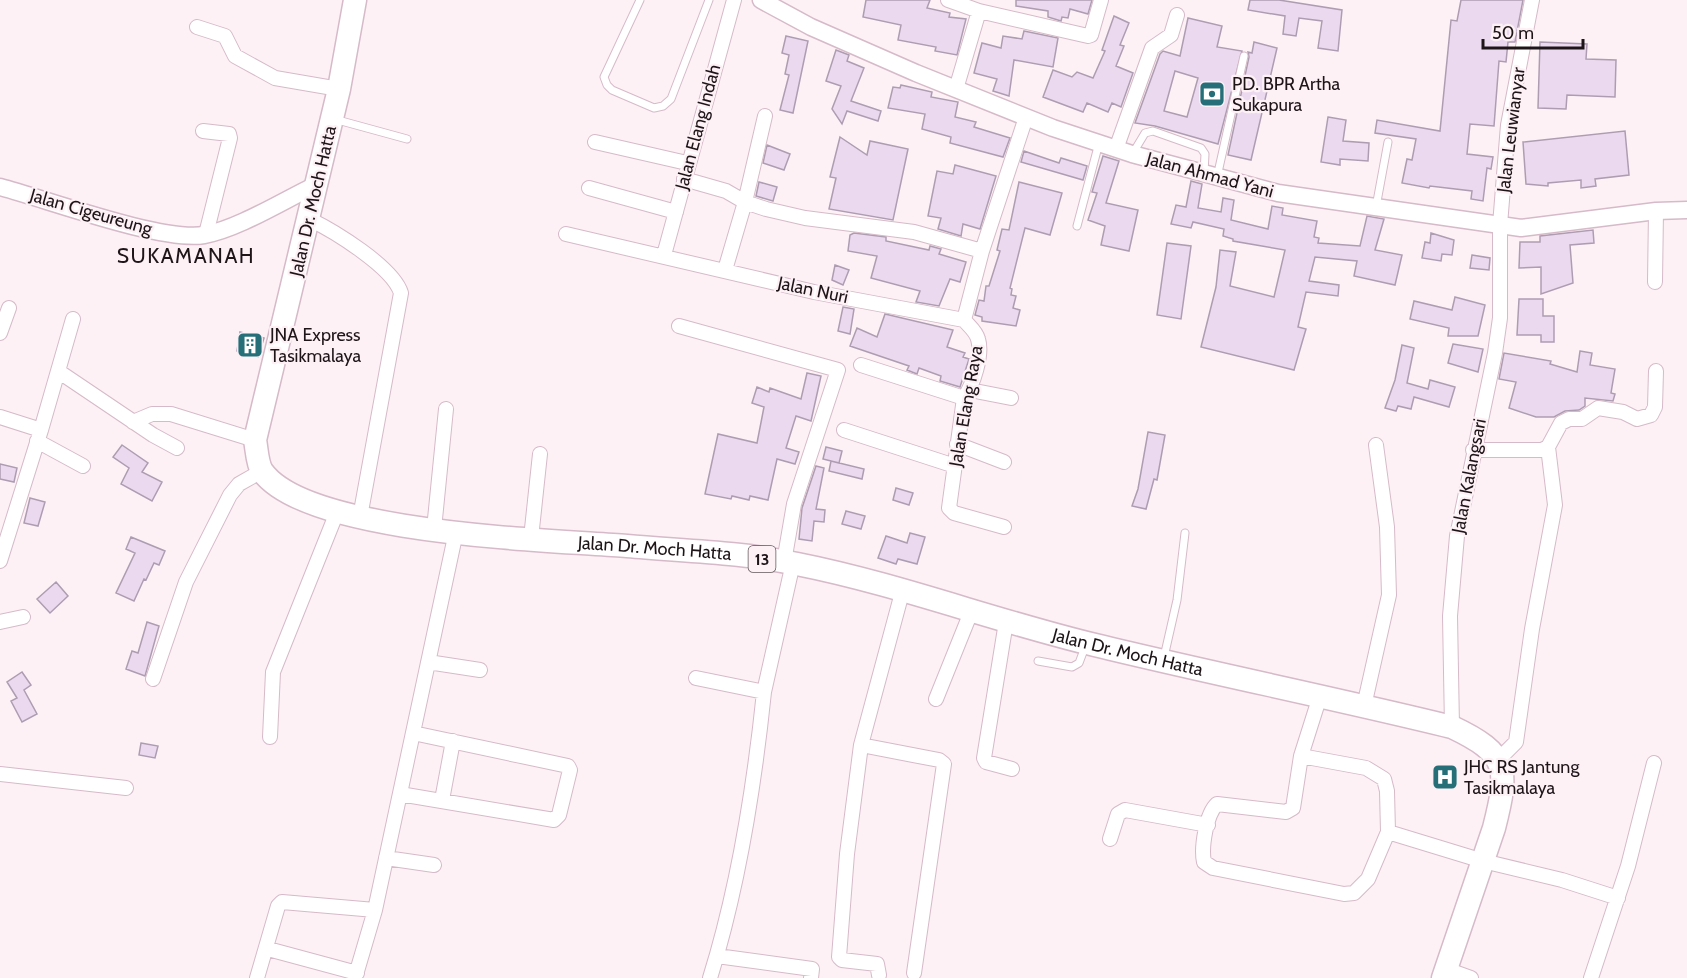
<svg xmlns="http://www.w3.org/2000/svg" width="1687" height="978" viewBox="0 0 1687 978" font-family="Cabin,sans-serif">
<rect width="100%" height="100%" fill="#fdf1f6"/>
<!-- building -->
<path fill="#ebd9ef" stroke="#ae9db2" stroke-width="1.5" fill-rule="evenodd" d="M 866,0 L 930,0 L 927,8 L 950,13 L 949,17 L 966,19 L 957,55 L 935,51 L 936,47 L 898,40 L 901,25 L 863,17 Z
M 1016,0 L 1092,0 L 1088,14 L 1070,9 L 1068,18 L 1062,17 L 1061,21 L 1048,17 L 1048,11 L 1016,6 Z
M 1250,0 L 1279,0 L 1342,10 L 1338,51 L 1318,48 L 1322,21 L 1299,18 L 1296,36 L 1283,34 L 1285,16 L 1248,10 Z
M 1461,0 L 1523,0 L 1515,42 L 1508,42 L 1506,62 L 1499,61 L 1494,126 L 1470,124 L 1467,154 L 1493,157 L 1491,169 L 1487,168 L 1483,201 L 1471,199 L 1472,191 L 1430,186 L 1429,188 L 1402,183 L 1407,159 L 1412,160 L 1416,139 L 1375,133 L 1377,120 L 1440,131 L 1451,20 L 1457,21 Z
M 1114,16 L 1129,23 L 1120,45 L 1124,46 L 1116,66 L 1133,73 L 1121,107 L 1112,103 L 1108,112 L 1087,103 L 1083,112 L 1043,97 L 1053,70 L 1072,77 L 1077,72 L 1093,78 L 1105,51 L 1102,50 Z
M 1188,18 L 1222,26 L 1217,47 L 1242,51 L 1218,144 L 1155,126 L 1135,123 L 1160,54 L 1163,51 L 1180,56 ZM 1175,71 L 1198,78 L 1187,117 L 1164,111 Z
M 1024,31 L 1058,38 L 1053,67 L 1014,60 L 1009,96 L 993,91 L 997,79 L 974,73 L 982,43 L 1001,48 L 1003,36 L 1022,39 Z
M 786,36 L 808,41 L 793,113 L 780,110 L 789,75 L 785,74 L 789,55 L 782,53 Z
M 1254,42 L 1277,48 L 1251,160 L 1228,155 L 1249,57 L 1248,52 L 1252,53 Z
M 1540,42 L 1587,44 L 1586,59 L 1616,60 L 1615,97 L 1567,95 L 1566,109 L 1538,108 Z
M 836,50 L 849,55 L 847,61 L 864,68 L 851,101 L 881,111 L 878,121 L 847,111 L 842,124 L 832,109 L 841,86 L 826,81 Z
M 901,85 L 932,92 L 931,97 L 958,102 L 955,117 L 976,122 L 974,127 L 1010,138 L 1003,157 L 950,143 L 951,137 L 922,129 L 925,114 L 888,108 L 893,87 L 900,88 Z
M 1328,117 L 1346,120 L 1343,141 L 1369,143 L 1368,161 L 1340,159 L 1340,165 L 1321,162 Z
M 1625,131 L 1629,175 L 1595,179 L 1596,186 L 1581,188 L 1581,180 L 1548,183 L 1548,186 L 1526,184 L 1523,142 Z
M 840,137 L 867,155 L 870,141 L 908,149 L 893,220 L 829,209 L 836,178 L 830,177 Z
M 767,145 L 790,154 L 784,170 L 763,163 Z
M 1024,151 L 1059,163 L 1061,158 L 1087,166 L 1083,180 L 1021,162 Z
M 1103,156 L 1119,161 L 1106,203 L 1138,210 L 1129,251 L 1101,245 L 1105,226 L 1088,220 L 1097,193 L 1092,192 Z
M 955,165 L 996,176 L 980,229 L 963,224 L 961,236 L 938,229 L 941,218 L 928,216 L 937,171 L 953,174 Z
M 1191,181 L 1202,184 L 1198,208 L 1221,212 L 1223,198 L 1234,200 L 1231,220 L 1268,229 L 1272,206 L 1283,208 L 1282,215 L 1317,221 L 1314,237 L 1319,238 L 1318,243 L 1360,246 L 1367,216 L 1384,219 L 1375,250 L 1402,255 L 1395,285 L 1354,276 L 1357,261 L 1315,257 L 1309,281 L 1339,285 L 1338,296 L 1306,292 L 1298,327 L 1306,329 L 1294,370 L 1201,347 L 1216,287 L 1220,250 L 1236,252 L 1230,286 L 1274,297 L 1285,250 L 1233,241 L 1233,239 L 1223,236 L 1224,229 L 1193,222 L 1191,228 L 1171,224 L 1176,205 L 1186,207 Z
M 759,182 L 777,187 L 773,201 L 756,196 Z
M 1019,182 L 1062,193 L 1050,235 L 1025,228 L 1010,288 L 1012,289 L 1011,295 L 1016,296 L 1013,308 L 1020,310 L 1016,326 L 982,321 L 982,317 L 975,315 L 979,300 L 984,301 L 986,286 L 989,286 L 1000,251 L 997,250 L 1002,229 L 1009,230 Z
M 1593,230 L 1594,243 L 1570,245 L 1573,283 L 1541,294 L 1541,267 L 1519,268 L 1520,242 L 1540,242 L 1540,236 Z
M 854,233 L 886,237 L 886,241 L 929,250 L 930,246 L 941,249 L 939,254 L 966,262 L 960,282 L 950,279 L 939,306 L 916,302 L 920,291 L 871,278 L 877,256 L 848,251 L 850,235 Z
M 1431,233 L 1454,240 L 1452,255 L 1442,254 L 1441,261 L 1422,258 L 1425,242 L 1430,243 Z
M 1167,243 L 1191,246 L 1181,319 L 1157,315 Z
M 1472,255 L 1490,258 L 1489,270 L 1470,268 Z
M 835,265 L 849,270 L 843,285 L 832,280 Z
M 1455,297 L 1485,305 L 1478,336 L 1448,336 L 1449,328 L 1410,319 L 1414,301 L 1452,310 Z
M 1519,299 L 1543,299 L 1543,316 L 1554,316 L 1554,342 L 1541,342 L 1541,335 L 1517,335 Z
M 843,307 L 854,309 L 850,334 L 838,331 Z
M 885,314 L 953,330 L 947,347 L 965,353 L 963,357 L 969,359 L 960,387 L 940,381 L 941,376 L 919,368 L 917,374 L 907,370 L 909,366 L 850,346 L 857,328 L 877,337 Z
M 240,332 L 264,338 L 258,357 L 237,351 Z
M 1453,344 L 1483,349 L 1478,372 L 1448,363 Z
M 1402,345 L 1414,348 L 1407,383 L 1428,389 L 1430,380 L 1455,387 L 1449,407 L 1414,397 L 1411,409 L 1398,406 L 1396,411 L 1385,408 L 1395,380 Z
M 1580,351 L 1592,353 L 1590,365 L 1615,369 L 1611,393 L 1615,394 L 1613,401 L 1585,398 L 1585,406 L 1579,410 L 1565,411 L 1554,417 L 1536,417 L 1509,408 L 1516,382 L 1499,379 L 1504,353 L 1551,361 L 1550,364 L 1577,372 Z
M 807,373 L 821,376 L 811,421 L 796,416 L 786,448 L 799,452 L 795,464 L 777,459 L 768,500 L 750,496 L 749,500 L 732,496 L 731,499 L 705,494 L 718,434 L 757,443 L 764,407 L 752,403 L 757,387 L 769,392 L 770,388 L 801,399 Z
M 1148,432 L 1165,435 L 1157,480 L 1154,479 L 1146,509 L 1132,506 L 1138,489 Z
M 122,445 L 148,463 L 142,472 L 162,482 L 152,501 L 121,484 L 129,468 L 113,457 Z
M 826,447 L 842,451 L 839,463 L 823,459 Z
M 831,461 L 864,469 L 862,479 L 829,471 Z
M 0,464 L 17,468 L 14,482 L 0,479 Z
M 816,466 L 824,468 L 816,509 L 825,510 L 824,522 L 814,521 L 812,541 L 799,539 L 802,508 Z
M 896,488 L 913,493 L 909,505 L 893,500 Z
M 30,498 L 45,502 L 38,526 L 24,523 Z
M 846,511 L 865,516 L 861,529 L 842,524 Z
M 910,533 L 925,537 L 917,564 L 898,559 L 896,564 L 878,558 L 886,536 L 907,543 Z
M 131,537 L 165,551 L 159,565 L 154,563 L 146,580 L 144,579 L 134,601 L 116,593 L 135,553 L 126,549 Z
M 56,582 L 68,596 L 50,613 L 37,599 Z
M 147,622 L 159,626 L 145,676 L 126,669 L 132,651 L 138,653 Z
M 22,672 L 31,685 L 24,690 L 37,714 L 22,722 L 11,701 L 17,698 L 7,682 Z
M 141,743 L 158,746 L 155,758 L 139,755 Z"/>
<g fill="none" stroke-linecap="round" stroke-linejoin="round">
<defs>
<path id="service" d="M 640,0 L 604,77 L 607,85 L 612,90 L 654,108 L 663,106 L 671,99 L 709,0
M 334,119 L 407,139
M 1133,153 L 1145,133 L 1153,131 L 1201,148 L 1205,154 L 1204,173
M 1217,177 L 1244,56
M 1376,207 L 1388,142
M 1077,226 L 1099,143
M 1164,657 L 1177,600 L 1185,533
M 1038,661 L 1072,667 L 1079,663 L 1085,647"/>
<path id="minor" d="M 948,0 L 979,11 L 1088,36 L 1091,35 L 1101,0
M 197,27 L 225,36 L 235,56 L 275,78 L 339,89
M 956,89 L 979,11
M 203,131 L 229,134 L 230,138 L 206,234
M 595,142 L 687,163
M 1116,149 L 1152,48 L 1171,35 L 1177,15
M 684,179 L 726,191 L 745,202 L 766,209 L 805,218 L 914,232 L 982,251
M 589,188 L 676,212
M 309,219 C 334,231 393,267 401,293 L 360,517
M 566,234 L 814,292 L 964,320
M 664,255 L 734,0
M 725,270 L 745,202 L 765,116
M 1655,282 L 1656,211
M 964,320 C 969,326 976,331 978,339 C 983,355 973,385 964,398 L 949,508 L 954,513 L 1004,527
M 964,320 L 982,251 L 1026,117
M 679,326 L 838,370 L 794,504 L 784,562
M 0,333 L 9,308
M 861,365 L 964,398
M 58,371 L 153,435 L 177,448
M 970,390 L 1011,398
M 0,417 L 41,430 L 73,319
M 133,422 L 152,414 L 171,414 L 255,440
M 844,430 L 955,466
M 37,441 L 83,466
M 957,444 L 1004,462
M 1473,450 L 1542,450 L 1548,447
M 434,529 L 446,409
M 531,538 L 540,454
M 0,561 L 41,430
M 0,622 L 23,617
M 1006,622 L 984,758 L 986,762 L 1012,769
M 428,662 L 480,670
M 696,678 L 764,692 L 793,563
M 153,679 L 186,582 L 230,495 L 239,484 L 262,471
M 936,699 L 971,612
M 1364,706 L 1389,595 L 1387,527 L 1376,445
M 1452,727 L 1450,616 L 1457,536 L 1495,353 L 1500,318 L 1500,225 L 1508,125 L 1532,0
M 270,737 L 273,672 L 337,512
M 861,745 L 939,760 L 944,764 L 914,973
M 1301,756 L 1366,768 L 1384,779 L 1387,791 L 1388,832 L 1368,879 L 1354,893 L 1344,894 L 1213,868 L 1204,862 C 1201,848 1206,814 1217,804 L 1286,812 L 1293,808 Z
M 1301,756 L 1320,696
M 1499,759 L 1516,742 L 1532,629 L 1555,505 L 1548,447 L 1561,423 L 1569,419 L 1582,419 L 1598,408 L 1623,412 L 1637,419 L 1651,415 L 1655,407 L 1656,371
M 0,774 L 126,788
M 400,794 L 554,820 L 559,815 L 570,770 L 568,766 L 413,733
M 442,800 L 453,741
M 1388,832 L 1483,861 L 1562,880 L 1618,898
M 1110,839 L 1118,814 L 1125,810 L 1208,825
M 386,858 L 434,865
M 268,949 L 357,973
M 717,956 L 812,969 L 811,978
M 1446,969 L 1471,978
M 879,975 L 877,964 L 842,960 L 839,957 L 847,854 L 861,745 L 903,589
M 257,978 L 278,906 L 282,902 L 375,910
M 355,978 L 375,910 L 456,532
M 710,978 C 739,885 754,789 764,692
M 1591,978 L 1628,866 L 1654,763"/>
<path id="tertiary" d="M 761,0 L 811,27 L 916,73 L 1053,128 L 1132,154 L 1278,193 L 1521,228 L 1656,211 L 1687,210
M 0,187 C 46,199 161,242 204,235 C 238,229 284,200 316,185"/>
<g id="trunk">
<path id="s1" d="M 355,0 L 339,89 L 255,440 C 257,450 257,463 262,471 C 306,534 551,540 627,546 C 684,551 742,552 797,564 C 898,584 995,621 1095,645 C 1214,674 1334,698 1452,727 C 1509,754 1509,769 1494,828 L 1443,978"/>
</g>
</defs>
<!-- service casing -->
<use href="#service" stroke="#d6bac7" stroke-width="9"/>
<!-- minor casing -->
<use href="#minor" stroke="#d6bac7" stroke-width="16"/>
<!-- tertiary casing -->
<use href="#tertiary" stroke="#d6bac7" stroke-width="19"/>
<!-- trunk casing -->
<use href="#trunk" stroke="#d6bac7" stroke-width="25"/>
<!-- service -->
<use href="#service" stroke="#fff" stroke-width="7"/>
<!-- minor -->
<use href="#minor" stroke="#fff" stroke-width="14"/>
<!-- tertiary -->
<use href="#tertiary" stroke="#fff" stroke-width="16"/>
<!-- trunk -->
<use href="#trunk" stroke="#fff" stroke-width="22"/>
</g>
<!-- icons -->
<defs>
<symbol id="bank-square" viewBox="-11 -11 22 22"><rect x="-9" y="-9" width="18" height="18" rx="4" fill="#266f79" stroke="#fdf1f6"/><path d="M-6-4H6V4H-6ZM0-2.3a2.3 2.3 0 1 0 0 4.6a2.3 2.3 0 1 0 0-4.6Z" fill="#fff"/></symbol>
<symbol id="building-square" viewBox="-11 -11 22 22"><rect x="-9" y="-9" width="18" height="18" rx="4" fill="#266f79" stroke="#fdf1f6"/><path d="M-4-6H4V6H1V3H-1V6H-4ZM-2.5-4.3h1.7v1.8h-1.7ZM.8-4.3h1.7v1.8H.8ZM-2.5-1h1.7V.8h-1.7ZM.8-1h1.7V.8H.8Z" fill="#fff"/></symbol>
<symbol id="hospital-square" viewBox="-11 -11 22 22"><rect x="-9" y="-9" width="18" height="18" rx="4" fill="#266f79" stroke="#fdf1f6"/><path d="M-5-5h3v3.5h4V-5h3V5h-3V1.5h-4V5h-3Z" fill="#fff"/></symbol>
</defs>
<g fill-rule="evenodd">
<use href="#bank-square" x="1197" y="79" width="30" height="30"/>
<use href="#building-square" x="235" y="330" width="30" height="30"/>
<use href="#hospital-square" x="1430" y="762" width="30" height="30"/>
</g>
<g text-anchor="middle" stroke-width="4.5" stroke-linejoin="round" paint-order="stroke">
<!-- shield labels -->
<rect fill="#fdf1f6" stroke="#61575b" stroke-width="1.5" x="748.5" y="546" width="27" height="26" rx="4.5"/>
<g font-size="16" font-weight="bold" fill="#1e1519">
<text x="762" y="565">13</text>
</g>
<!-- poi labels -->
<g font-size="18" fill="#1e1519" stroke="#fdf1f6" text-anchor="start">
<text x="1232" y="90">PD. BPR Artha<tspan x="1232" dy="21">Sukapura</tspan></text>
<text x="270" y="341">JNA Express<tspan x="270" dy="21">Tasikmalaya</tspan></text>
<text x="1464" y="773">JHC RS Jantung<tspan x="1464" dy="21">Tasikmalaya</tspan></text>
</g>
<!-- street labels -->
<g font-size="18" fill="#1e1519" stroke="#fdf1f6">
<text transform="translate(698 127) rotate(-75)" y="6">Jalan Elang Indah</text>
<text transform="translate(1511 130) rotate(-83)" y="6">Jalan Leuwianyar</text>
<text transform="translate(1210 175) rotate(15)" y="6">Jalan Ahmad Yani</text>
<text transform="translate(313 201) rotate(-77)" y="6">Jalan Dr. Moch Hatta</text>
<text transform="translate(91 212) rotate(16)" y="6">Jalan Cigeureung</text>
<text transform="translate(813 290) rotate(12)" y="6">Jalan Nuri</text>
<text transform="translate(966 406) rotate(-80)" y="6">Jalan Elang Raya</text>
<text transform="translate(1469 476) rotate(-79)" y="6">Jalan Kalangsari</text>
<text dy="6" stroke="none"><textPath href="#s1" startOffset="890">Jalan Dr. Moch Hatta</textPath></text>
<text dy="6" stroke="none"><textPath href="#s1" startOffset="1376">Jalan Dr. Moch Hatta</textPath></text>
</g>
<!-- quarter labels -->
<g font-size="21" letter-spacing="1.5" fill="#1e1519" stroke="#fdf1f6">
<text x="186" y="263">SUKAMANAH</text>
</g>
</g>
<!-- scale -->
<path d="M1483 39v9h100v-9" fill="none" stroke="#1e1519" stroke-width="3"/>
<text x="1492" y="39" font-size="18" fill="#1e1519" stroke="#fdf1f6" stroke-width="4.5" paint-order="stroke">50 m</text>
</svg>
